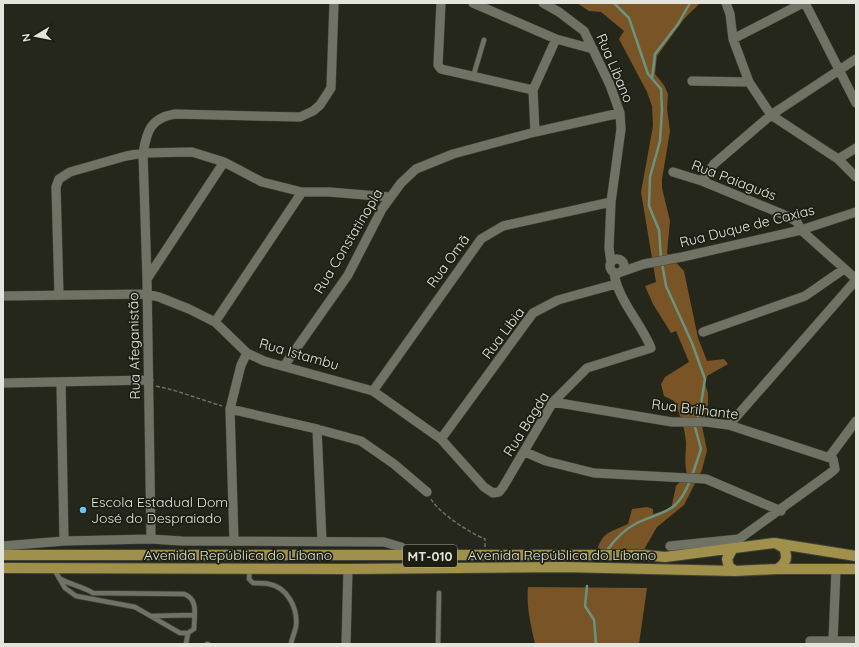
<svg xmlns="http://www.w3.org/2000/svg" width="859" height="647" viewBox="0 0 859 647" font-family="Quicksand,sans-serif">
<rect width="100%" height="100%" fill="#25271a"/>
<!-- forest -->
<path fill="#785427" d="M 577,3 L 700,3 L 684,19 L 657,56 L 655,74 L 664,85 L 668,94 L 667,109 L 670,131 L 662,179 L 662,188 L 670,221 L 667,253 L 684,271 L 698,338 L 707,361 L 724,359 L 728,364 L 707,376 L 705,384 L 708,393 L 708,404 L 702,426 L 707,450 L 702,470 L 684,505 L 657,527 L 642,553 L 596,554 C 602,532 608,533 628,524 L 632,509 L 647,507 L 653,509 L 653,514 L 671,509 L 676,486 L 687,474 C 684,463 686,454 686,443 C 685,428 680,414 674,401 L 664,396 L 661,384 L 665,377 L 689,362 L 676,331 L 671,333 L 653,304 L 645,286 L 656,282 L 641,192 L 653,126 L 652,106 L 647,92 L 619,39 L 624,31 L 601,12 L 589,11 Z
M 528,587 L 647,588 L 639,644 L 535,644 C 531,625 526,607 528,587 Z"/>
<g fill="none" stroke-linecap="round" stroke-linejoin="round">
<!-- stream -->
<path stroke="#6a947f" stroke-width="2.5" d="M 614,3 L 629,18 L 648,74 L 661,89 L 662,110 L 660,141 L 650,177 L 649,206 L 659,230 L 661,258
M 652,79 L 655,54 L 678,24 L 690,3
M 662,263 L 666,286 L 692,343 L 705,379 L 701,404 L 695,427 L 701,449 L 692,476
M 608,549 C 616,538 625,529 637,523 C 666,510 677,513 690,481
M 587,586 L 585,606 L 594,620 L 596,644"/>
<defs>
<path id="lane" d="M 473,77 L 484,40
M 250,568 L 249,579 L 253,583 C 258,583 264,583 269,584 C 287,587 298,608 296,626 C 295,632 292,638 291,644
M 54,569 L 65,588 L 76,596 L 135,607 L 180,633 L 188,633 L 194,629 C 194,616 199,599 184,594 L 93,593 C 82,586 70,585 59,578
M 151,616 L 194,615
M 186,644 L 188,633
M 207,644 L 208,644
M 438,644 L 439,593"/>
<path id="street" d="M 441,3 L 438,65 L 441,69 L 533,90
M 473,3 L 556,39 L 593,49
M 543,3 L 559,12 L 584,31 L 610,85 L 620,113 L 621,129 L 611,202 L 609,248 L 611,262
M 726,3 L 730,14 L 733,39 L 749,82 L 771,115 L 838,159 L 856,177
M 805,3 L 856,103
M 733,39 L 803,3
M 692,81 L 749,82
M 535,132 L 533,90 L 556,39
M 838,159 L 856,148
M 673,172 L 702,181 L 787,216 L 797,222 L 801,230 L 856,279
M 702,181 L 714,164 L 771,115 L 856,59
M610 266a7 7 0 1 1 14 0a7 7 0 1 1-14 0Z
M 621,272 L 644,264 L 682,257 L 801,230 L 856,212
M 147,279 L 224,162
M 59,295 L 56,187 L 59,179 L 70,172 L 126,156 L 143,153 L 192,152 L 224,162 L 262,182 L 302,192 L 329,192 L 390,197
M 3,296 L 146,294 L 159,297 L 189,309 L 215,322 L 247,353 L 264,361 L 373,391 L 441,439 L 484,487 L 493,493 L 499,492 L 503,487 L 553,402 L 587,368 L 651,348 C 641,323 618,300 614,273
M 215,322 L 302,192
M 703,332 L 805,296 L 844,269
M 284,366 L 348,275 L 382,209 L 401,183 L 416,169 L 453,154 L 535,132 L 620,113
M 61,382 L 64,541
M 3,383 L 149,380
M 373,391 L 481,239 L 503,226 L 611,202
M 553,402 L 672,422 L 706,422 L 729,425 L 833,459 L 835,469 L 829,474 L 739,539 L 733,548
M 230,409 L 317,429 L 322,542
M 729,425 L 856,280
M 317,429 L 361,441 L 394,464 L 427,492
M 441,439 L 533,313 L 558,300 L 616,284
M 525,452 L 546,461 L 594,473 L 706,479 L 781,511
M 830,456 L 856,421
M 151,539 L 147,279 L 143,153 C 147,130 151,118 175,114 L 300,117 L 313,111 L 320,105 L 331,88 L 334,3
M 234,541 L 230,409 L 241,365 L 247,353
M 3,546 L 64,541 L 151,539 L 182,541 L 384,542 L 401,547 L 414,556
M 670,546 L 739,539
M 833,641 L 856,641
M 346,644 L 348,569
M 810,644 L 810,641 L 833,641 L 836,569"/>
<path id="primary" d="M 777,544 L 784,548 C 788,557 786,564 777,569
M 733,548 L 727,559 L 729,567 L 735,571
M 3,555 C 217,554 430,556 644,555 L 665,557 L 774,543 L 856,556
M 3,568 L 348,569 L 563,567 L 735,571 L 777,569 L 856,569"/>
</defs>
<!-- lane casing -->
<use href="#lane" stroke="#414339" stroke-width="6"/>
<!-- street casing -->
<use href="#street" stroke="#414339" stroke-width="10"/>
<!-- primary casing -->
<use href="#primary" stroke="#414339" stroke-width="12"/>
<!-- path -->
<path stroke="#6d6f63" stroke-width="1.5" stroke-dasharray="4 2" stroke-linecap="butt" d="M 156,386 L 173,390 L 222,406
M 431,499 C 439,513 470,533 485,539 L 485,547"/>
<!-- lane -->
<use href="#lane" stroke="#707264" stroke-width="4.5"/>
<!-- street -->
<use href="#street" stroke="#707264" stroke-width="9"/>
<!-- primary -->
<use href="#primary" stroke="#a1904b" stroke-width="10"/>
</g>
<!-- markers -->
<circle fill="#68c4f0" stroke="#1b1e11" stroke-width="1.5" cx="83" cy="510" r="4"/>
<g text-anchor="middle" stroke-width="3.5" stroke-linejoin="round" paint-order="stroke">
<!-- shield labels -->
<rect fill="#1b1e11" stroke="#a7a99f" stroke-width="1" x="403" y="545" width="54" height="22" rx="3"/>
<g font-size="13" font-weight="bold" fill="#e3e5dc">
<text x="430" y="561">MT-010</text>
</g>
<!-- street labels -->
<g font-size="14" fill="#e3e5dc" stroke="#1b1e11">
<text transform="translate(615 68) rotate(67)" y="5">Rua Libano</text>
<text transform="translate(734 180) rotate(21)" y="5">Rua Paiaguás</text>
<text transform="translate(747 226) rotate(-14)" y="5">Rua Duque de Caxias</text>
<text transform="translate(348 241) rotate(-59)" y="5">Rua Constatinopla</text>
<text transform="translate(448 261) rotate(-54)" y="5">Rua Omã</text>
<text transform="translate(503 333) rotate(-53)" y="5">Rua Libia</text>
<text transform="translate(134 346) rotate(-91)" y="5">Rua Afeganistão</text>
<text transform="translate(299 354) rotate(16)" y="5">Rua Istambu</text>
<text transform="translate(695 409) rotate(7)" y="5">Rua Brilhante</text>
<text transform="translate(526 424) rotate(-58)" y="5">Rua Bagda</text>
<text x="238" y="560">Avenida República do Líbano</text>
<text x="562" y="560">Avenida República do Líbano</text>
</g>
<!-- poi labels -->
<g font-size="14" fill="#e3e5dc" stroke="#1b1e11" text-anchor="start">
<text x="91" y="507">Escola Estadual Dom<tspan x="91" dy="16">José do Despraiado</tspan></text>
</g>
</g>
<!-- border -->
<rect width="859" height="647" fill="none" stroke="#e3e5dc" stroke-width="8"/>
<!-- north arrow -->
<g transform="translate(36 36) rotate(260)" stroke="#1b1e11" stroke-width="3" paint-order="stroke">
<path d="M0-3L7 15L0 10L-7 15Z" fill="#e3e5dc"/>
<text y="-6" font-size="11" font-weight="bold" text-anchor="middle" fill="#e3e5dc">N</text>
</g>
</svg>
